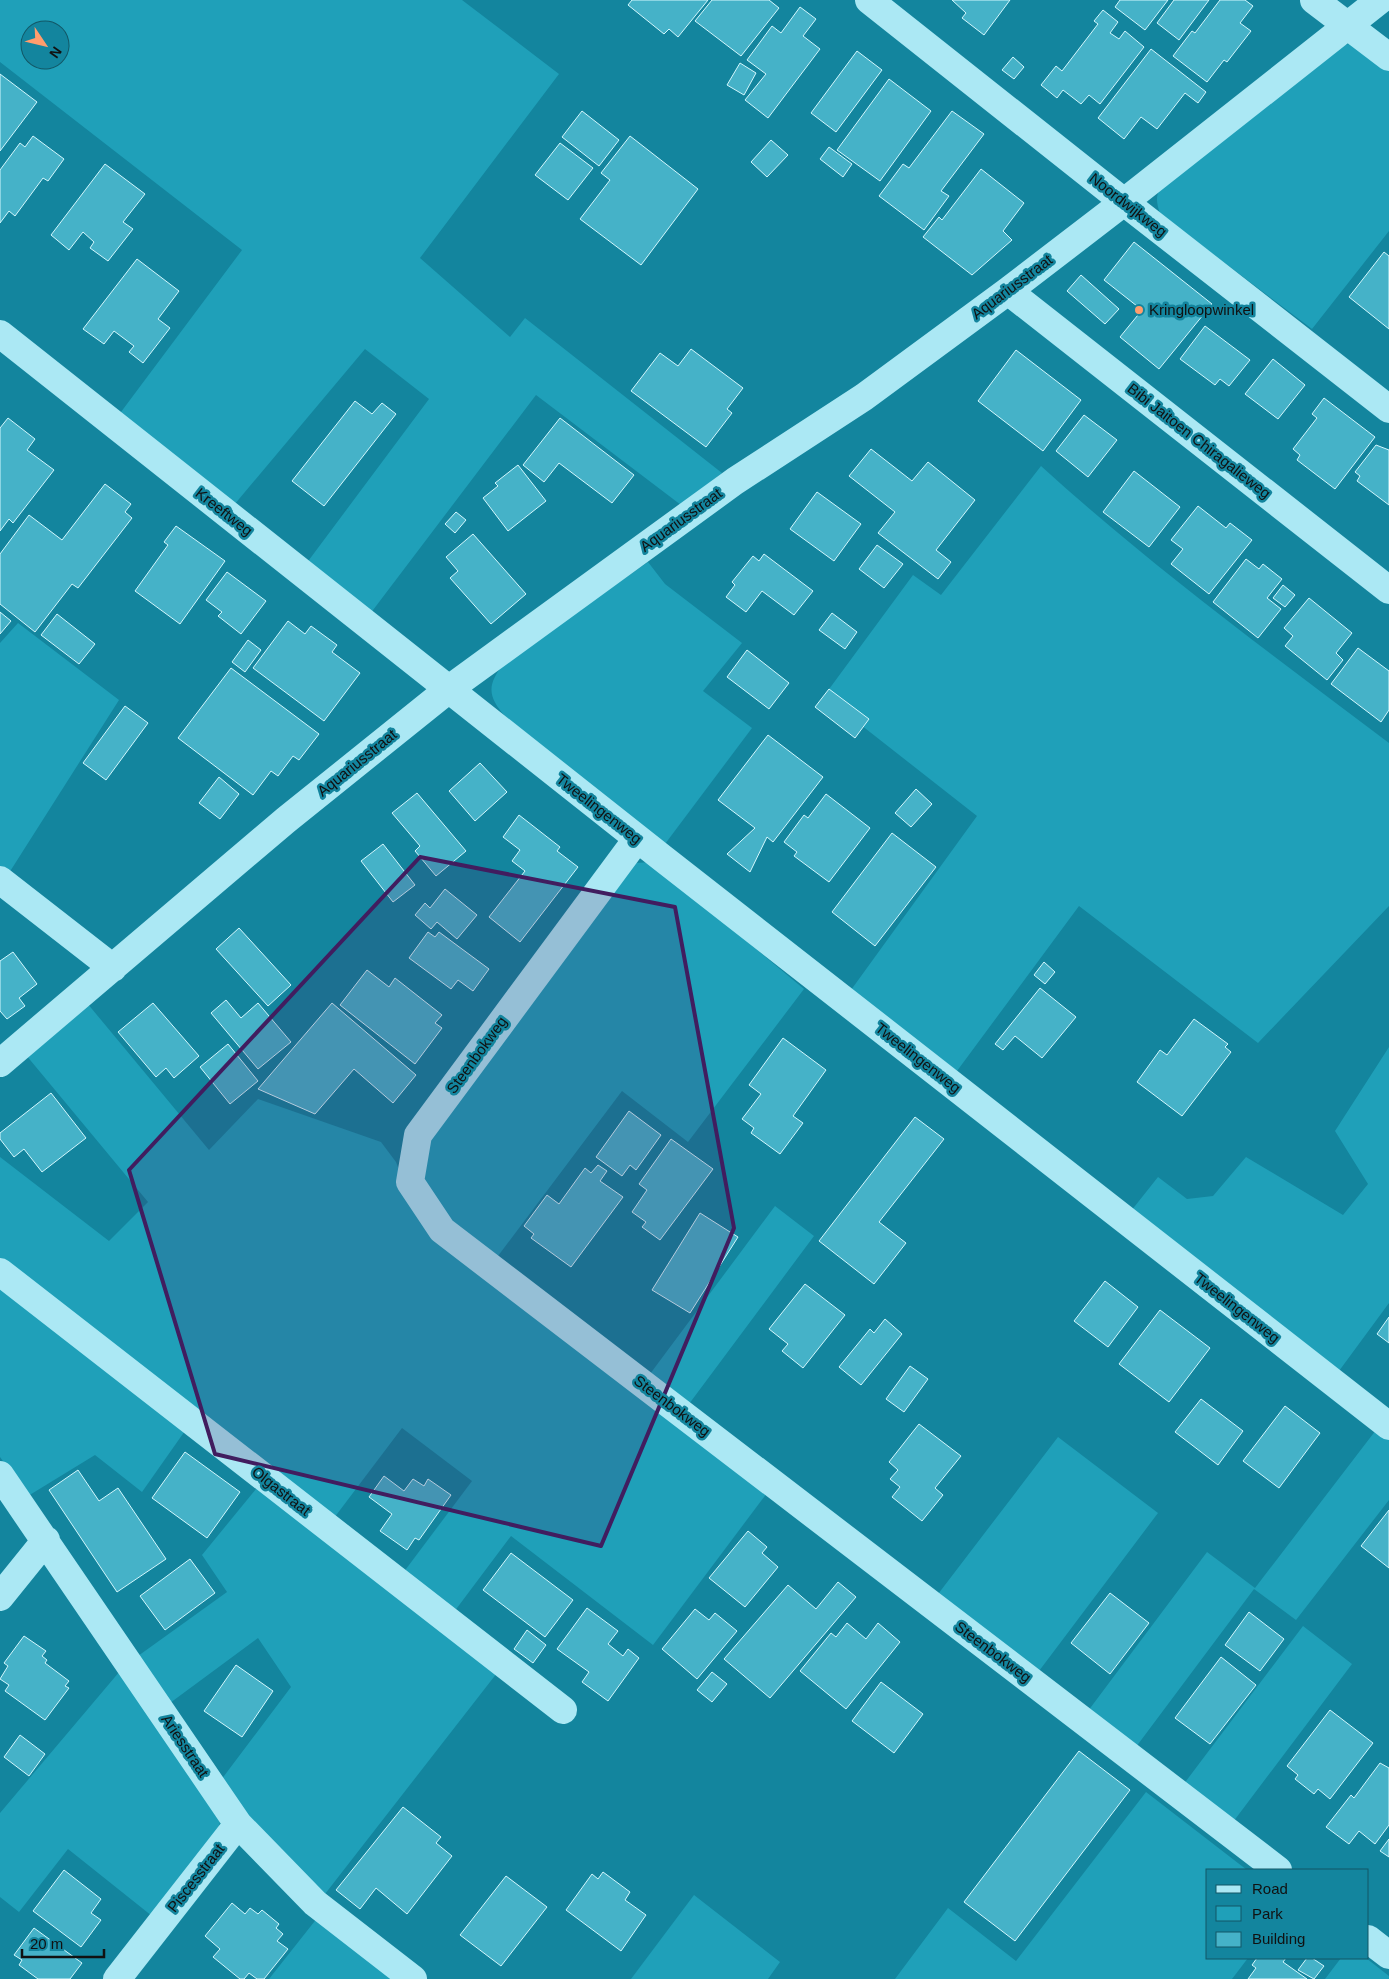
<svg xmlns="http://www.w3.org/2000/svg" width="1389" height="1979" viewBox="0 0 1389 1979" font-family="Helvetica,sans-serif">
<rect width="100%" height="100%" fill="#13859e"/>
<!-- green -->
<path fill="#1fa0b9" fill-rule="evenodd" d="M 0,0 L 462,0 L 559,74 L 420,258 L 510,337 L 525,318 L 722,473 L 681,505 L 536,395 L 370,614 L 306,564 L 429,399 L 365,349 L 234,505 L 118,416 L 242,250 L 0,62 ZM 30,30 L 60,30 L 60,60 L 30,60 Z
M 1350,44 L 1389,66 L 1389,231 L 1312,329 L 1160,214 C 1157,204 1155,197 1160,189 L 1341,45 Z
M 1041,466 C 1151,566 1271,654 1389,743 L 1389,906 L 1258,1043 L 1079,906 L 957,1071 L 851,990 L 977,816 L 824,696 L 913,575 L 941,595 Z
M 648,562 L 665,584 L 742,643 L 703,691 L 752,728 L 665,844 L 506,717 C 487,696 487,685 504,663 Z
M 18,623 L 119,700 L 9,873 L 0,866 L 0,643 Z
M 652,862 L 804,989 L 688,1142 L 622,1091 L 495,1260 L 446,1222 L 422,1181 L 429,1138 L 635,863 Z
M 87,1003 L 209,1150 L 258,1099 L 381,1142 L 396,1162 L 408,1193 L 767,1493 L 653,1645 L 511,1536 L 451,1616 L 400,1577 L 472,1481 L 402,1428 L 331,1522 L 0,1261 L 0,1157 L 109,1241 L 148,1202 L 26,1055 Z
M 1389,1047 L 1389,1303 L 1339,1371 L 1131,1211 L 1158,1177 L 1187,1199 L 1213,1196 L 1246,1157 L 1343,1215 L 1368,1184 L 1335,1131 Z
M 775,1206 L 814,1236 L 689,1404 L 650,1374 Z
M 0,1281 L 187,1428 L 142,1492 L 95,1455 L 28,1496 L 0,1457 Z
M 1376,1430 L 1389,1440 L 1389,1500 L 1296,1620 L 1254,1589 L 1133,1751 L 1085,1715 L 1207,1552 L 1255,1588 Z
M 1058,1437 L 1158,1513 L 1033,1679 L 932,1602 Z
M 260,1484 L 497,1673 L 325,1894 L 269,1844 L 221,1780 L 291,1687 L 258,1638 L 170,1703 L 138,1656 L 227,1592 L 202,1555 Z
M 1303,1626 L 1352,1664 L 1227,1830 L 1177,1793 Z
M 120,1671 L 216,1812 L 220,1822 L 217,1833 L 152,1916 L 68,1849 L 19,1912 L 0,1897 L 0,1813 Z
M 1146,1792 L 1247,1870 L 1208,1870 L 1208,1958 L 1248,1958 L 1232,1979 L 895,1979 L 948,1908 L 1016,1961 Z
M 694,1895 L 780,1962 L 768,1979 L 631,1979 Z
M 318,1917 L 396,1979 L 269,1979 Z
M 1341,1958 L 1366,1958 L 1389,1976 L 1389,1979 L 1325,1979 Z"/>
<!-- building -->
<path fill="#45b2c8" stroke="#d3f7fd" d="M 632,0 L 708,0 L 678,37 L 669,29 L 664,34 L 628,5 Z
M 712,0 L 769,0 L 779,8 L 741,56 L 695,21 Z
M 952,0 L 1010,0 L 984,35 L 962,18 L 966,13 Z
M 1120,0 L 1168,0 L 1145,30 L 1115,7 Z
M 1174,0 L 1209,0 L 1179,40 L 1157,23 Z
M 1220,0 L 1245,0 L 1253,6 L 1240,23 L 1251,31 L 1227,62 L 1224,60 L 1207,82 L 1173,56 L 1192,31 L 1195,33 Z
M 800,7 L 816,19 L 803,36 L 820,49 L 768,118 L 745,100 L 766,74 L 747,60 L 772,26 L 781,33 Z
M 1103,10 L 1118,22 L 1110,33 L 1119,39 L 1125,31 L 1144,47 L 1100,104 L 1089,95 L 1081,104 L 1063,90 L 1057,98 L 1041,85 L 1056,66 L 1062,71 L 1098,24 L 1094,21 Z
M 1151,49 L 1206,92 L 1198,103 L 1185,93 L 1157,129 L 1141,117 L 1124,139 L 1098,118 Z
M 857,51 L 882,70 L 836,132 L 811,113 Z
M 1013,57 L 1024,67 L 1014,79 L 1002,70 Z
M 740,63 L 756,73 L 744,95 L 727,85 Z
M 0,74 L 37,102 L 0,151 Z
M 889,79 L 931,111 L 880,181 L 837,150 Z
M 582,111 L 619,140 L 599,166 L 562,137 Z
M 952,111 L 984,134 L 941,191 L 949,196 L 924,230 L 879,196 L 903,164 L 909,168 Z
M 33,136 L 64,159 L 48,181 L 43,178 L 15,216 L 9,211 L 0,223 L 0,170 L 20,143 L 25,147 Z
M 630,136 L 698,189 L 641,265 L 580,219 L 610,180 L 601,173 Z
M 771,140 L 788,155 L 767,177 L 751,162 Z
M 560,143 L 593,168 L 568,200 L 535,175 Z
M 829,147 L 852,164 L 843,177 L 820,159 Z
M 105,164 L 145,194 L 123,222 L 133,229 L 108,261 L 90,248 L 94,242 L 83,232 L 69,250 L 51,235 Z
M 981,169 L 1024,203 L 1003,231 L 1012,240 L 972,275 L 923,237 L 939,217 L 942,220 Z
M 1134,242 L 1212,304 L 1159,369 L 1120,337 L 1142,310 L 1104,280 Z
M 1384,252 L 1389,256 L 1389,329 L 1349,297 Z
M 137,259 L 179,291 L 158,319 L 170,328 L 143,363 L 129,352 L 134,346 L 114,331 L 104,344 L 83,329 Z
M 1081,275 L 1119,309 L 1105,324 L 1067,291 Z
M 1205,326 L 1250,360 L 1229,386 L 1220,379 L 1215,385 L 1180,359 Z
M 691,349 L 743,388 L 727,409 L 732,413 L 706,447 L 631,391 L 660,353 L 678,366 Z
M 1016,350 L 1081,400 L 1043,451 L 978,401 Z
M 1273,359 L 1305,385 L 1278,419 L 1245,394 Z
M 1324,398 L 1375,437 L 1335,489 L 1297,460 L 1300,455 L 1293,449 L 1317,418 L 1312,414 Z
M 355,401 L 372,414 L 382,403 L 396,414 L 324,506 L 292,481 Z
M 1084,415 L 1117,440 L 1088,477 L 1056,451 Z
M 8,418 L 35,439 L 27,450 L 54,470 L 13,523 L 9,519 L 0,531 L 0,428 Z
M 560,418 L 634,475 L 612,503 L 559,463 L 544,482 L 523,465 Z
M 1376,445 L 1389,450 L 1389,505 L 1357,481 L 1360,476 L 1355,472 Z
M 871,449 L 912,481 L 928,462 L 975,500 L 936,550 L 951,562 L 938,579 L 878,533 L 895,512 L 849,476 Z
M 518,465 L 546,501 L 508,531 L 483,498 L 498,486 L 495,483 Z
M 1134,471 L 1180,507 L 1149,547 L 1103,512 Z
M 105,484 L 131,504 L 125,512 L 132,518 L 78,588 L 72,584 L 35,632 L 0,604 L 0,554 L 29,515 L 62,540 Z
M 817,492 L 861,524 L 834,561 L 790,529 Z
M 1198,506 L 1226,528 L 1230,523 L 1252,540 L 1209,594 L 1171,564 L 1183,549 L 1171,540 Z
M 456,512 L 466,520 L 455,533 L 445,524 Z
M 176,526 L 225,561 L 180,624 L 135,591 L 168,545 L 164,542 Z
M 473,534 L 526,594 L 491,624 L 450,578 L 458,571 L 446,557 Z
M 877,545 L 903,564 L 884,588 L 859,569 Z
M 764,554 L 813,591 L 794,615 L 762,591 L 746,612 L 726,597 L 735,585 L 732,582 L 753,556 L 759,561 Z
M 1246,559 L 1259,569 L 1263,564 L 1282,579 L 1267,598 L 1281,609 L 1258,638 L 1213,602 Z
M 227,572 L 266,601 L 241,634 L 218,616 L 222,612 L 206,600 Z
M 1283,585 L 1295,595 L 1285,607 L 1273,598 Z
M 1309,598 L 1352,633 L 1336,653 L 1343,660 L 1327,680 L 1285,646 L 1293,636 L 1284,628 Z
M 0,612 L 11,621 L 0,634 Z
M 832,613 L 857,632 L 845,649 L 819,630 Z
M 57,614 L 95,644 L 79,664 L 41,635 Z
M 288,621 L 305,634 L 311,626 L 337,645 L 332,652 L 360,673 L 324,721 L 253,668 Z
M 248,640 L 261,650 L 245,672 L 232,662 Z
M 1358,648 L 1389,671 L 1389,710 L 1381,722 L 1331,684 Z
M 747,650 L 789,683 L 769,709 L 727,677 Z
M 231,668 L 319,734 L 299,760 L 293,756 L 278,776 L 271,771 L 253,795 L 178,738 Z
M 829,689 L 869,719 L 855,738 L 815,707 Z
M 125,706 L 148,723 L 106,780 L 83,763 Z
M 768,735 L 823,777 L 773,842 L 767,837 L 750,872 L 727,854 L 755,828 L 718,800 Z
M 480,763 L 507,792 L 475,821 L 449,791 Z
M 219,777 L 239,794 L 220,819 L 199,803 Z
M 916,789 L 932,804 L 911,827 L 895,813 Z
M 417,793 L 466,851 L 436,876 L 415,851 L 420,846 L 392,813 Z
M 826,794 L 870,828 L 829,882 L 794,856 L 797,852 L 784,842 L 804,815 L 808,818 Z
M 519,815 L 560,847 L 557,851 L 578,867 L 520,942 L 489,917 L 525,871 L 512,861 L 520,850 L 503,837 Z
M 892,833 L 936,867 L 875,946 L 832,912 Z
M 383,844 L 415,885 L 393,902 L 361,861 Z
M 445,889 L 477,915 L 457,939 L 437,922 L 431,929 L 415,915 L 425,903 L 430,908 Z
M 239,928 L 291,985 L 268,1006 L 216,949 Z
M 428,932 L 435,937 L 439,932 L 489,969 L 473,991 L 458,980 L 451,989 L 409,958 Z
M 13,952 L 37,984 L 19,998 L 25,1006 L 7,1019 L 0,1011 L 0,961 Z
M 1044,962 L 1055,972 L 1045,984 L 1034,975 Z
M 367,970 L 389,987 L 395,978 L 442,1015 L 435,1023 L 442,1028 L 415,1064 L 340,1005 Z
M 1040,988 L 1076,1017 L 1042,1058 L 1015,1036 L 1003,1050 L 995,1044 Z
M 226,1000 L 241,1018 L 258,1003 L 291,1042 L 258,1069 L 211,1013 Z
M 153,1003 L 199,1056 L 174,1078 L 166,1068 L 156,1077 L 118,1032 Z
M 332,1003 L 416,1075 L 393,1103 L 354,1069 L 315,1114 L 258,1089 Z
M 1194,1019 L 1228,1044 L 1225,1047 L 1231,1052 L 1182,1116 L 1137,1082 L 1160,1050 L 1167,1055 Z
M 783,1038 L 826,1070 L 793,1116 L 803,1123 L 780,1154 L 751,1133 L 754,1128 L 742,1119 L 761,1094 L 749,1085 Z
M 228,1044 L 258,1081 L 230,1104 L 200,1067 Z
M 51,1093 L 86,1138 L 42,1172 L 24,1149 L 14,1157 L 0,1139 L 0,1133 Z
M 629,1111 L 661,1135 L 636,1170 L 630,1165 L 622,1176 L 596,1157 Z
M 915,1117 L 944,1139 L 879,1222 L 906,1243 L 874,1284 L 819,1241 Z
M 671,1139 L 713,1169 L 660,1240 L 642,1227 L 646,1222 L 632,1212 L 647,1190 L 639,1184 Z
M 598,1165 L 607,1171 L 600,1181 L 623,1197 L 571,1267 L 531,1238 L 534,1234 L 524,1226 L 547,1195 L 559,1204 L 585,1168 L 591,1173 Z
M 700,1213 L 738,1237 L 690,1313 L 652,1290 Z
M 1105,1281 L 1138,1307 L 1108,1347 L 1074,1321 Z
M 805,1284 L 845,1315 L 803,1368 L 782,1351 L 788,1344 L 769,1329 Z
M 1160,1310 L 1210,1348 L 1169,1402 L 1119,1364 Z
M 1389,1317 L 1389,1343 L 1377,1334 Z
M 885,1319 L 902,1334 L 861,1385 L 839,1367 L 870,1329 L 874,1333 Z
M 910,1366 L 928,1379 L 904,1412 L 886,1399 Z
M 1201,1399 L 1243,1431 L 1218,1465 L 1175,1432 Z
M 1285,1406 L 1320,1433 L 1279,1488 L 1243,1461 Z
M 919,1424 L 961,1456 L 935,1488 L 943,1495 L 922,1521 L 892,1497 L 900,1487 L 890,1479 L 898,1470 L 889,1462 Z
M 185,1452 L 240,1492 L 207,1538 L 152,1498 Z
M 78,1470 L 99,1501 L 118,1488 L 166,1559 L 117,1592 L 49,1490 Z
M 384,1476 L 404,1491 L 413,1479 L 424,1486 L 428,1479 L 451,1495 L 419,1540 L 415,1538 L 407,1550 L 380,1531 L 392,1514 L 369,1497 Z
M 1389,1510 L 1389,1568 L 1361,1546 Z
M 748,1531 L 767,1547 L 762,1553 L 778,1567 L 745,1607 L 709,1578 Z
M 511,1553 L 573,1600 L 545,1637 L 483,1590 Z
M 190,1559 L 215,1593 L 165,1630 L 140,1596 Z
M 838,1582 L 856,1597 L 770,1698 L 724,1659 L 788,1585 L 816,1609 Z
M 1110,1593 L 1149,1623 L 1110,1674 L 1071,1643 Z
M 587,1608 L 618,1631 L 608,1644 L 623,1656 L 628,1649 L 639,1658 L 608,1701 L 582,1682 L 589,1672 L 557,1649 Z
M 695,1609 L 709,1620 L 715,1613 L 737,1631 L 697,1679 L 662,1649 Z
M 1249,1612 L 1284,1639 L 1260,1671 L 1225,1645 Z
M 847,1623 L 866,1639 L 878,1623 L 900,1642 L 846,1709 L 800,1671 L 831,1633 L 836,1637 Z
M 527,1630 L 546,1645 L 533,1663 L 514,1649 Z
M 24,1636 L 46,1651 L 42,1656 L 47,1660 L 45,1663 L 69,1681 L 65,1686 L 69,1688 L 45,1720 L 5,1691 L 9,1685 L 0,1679 L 8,1666 L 4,1663 Z
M 1221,1657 L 1256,1685 L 1210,1744 L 1175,1718 Z
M 236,1665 L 273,1691 L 242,1737 L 204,1711 Z
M 712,1672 L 727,1684 L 712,1702 L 697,1690 Z
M 881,1682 L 923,1714 L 894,1753 L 852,1721 Z
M 1330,1710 L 1373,1743 L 1330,1799 L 1318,1789 L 1314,1794 L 1295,1779 L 1298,1775 L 1287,1766 Z
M 20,1735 L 45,1754 L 29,1776 L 4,1757 Z
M 1079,1751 L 1130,1790 L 1015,1941 L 964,1902 Z
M 1380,1763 L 1389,1768 L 1389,1825 L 1375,1844 L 1359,1831 L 1349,1844 L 1326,1827 L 1351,1795 L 1354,1798 Z
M 403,1807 L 441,1837 L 436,1843 L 452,1856 L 407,1914 L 376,1888 L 360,1909 L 336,1890 Z
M 1389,1839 L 1389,1857 L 1380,1851 Z
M 64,1870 L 101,1899 L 91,1913 L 101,1920 L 81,1947 L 33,1911 Z
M 603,1872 L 630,1892 L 625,1900 L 646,1915 L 621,1951 L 566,1910 L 592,1874 L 598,1879 Z
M 506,1876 L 547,1907 L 501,1966 L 460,1935 Z
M 232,1903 L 245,1914 L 250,1908 L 258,1914 L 262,1910 L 279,1924 L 276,1928 L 283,1934 L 277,1941 L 288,1949 L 264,1979 L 257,1979 L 249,1973 L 244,1979 L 240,1979 L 213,1957 L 220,1949 L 205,1936 Z
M 34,1928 L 82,1963 L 70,1979 L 38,1979 L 19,1965 L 22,1960 L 14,1955 Z
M 1257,1958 L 1286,1958 L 1283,1962 L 1307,1979 L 1248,1979 L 1256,1968 L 1252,1965 Z
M 1307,1958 L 1312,1958 L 1324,1966 L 1314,1979 L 1298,1970 Z"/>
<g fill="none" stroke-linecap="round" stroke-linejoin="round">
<!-- street -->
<path stroke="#abe8f4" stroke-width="28" d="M 869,0 L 1124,202 L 1389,409
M 1314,0 L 1389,57
M 1008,291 L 1389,590
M 0,334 L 661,857 L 1389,1426
M 637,839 L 418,1135 L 410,1182 L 442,1230 L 1278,1870
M 0,880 L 113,968
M 0,1063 L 286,820 L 449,689 L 735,481 L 864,397 L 1008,291 L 1124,202 L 1380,0
M 0,1272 L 563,1710
M 0,1475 L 238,1824 L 315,1903 L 413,1979
M 0,1597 L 46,1540
M 1368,1939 L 1389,1955
M 117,1979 L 238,1824"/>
</g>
<!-- marked area -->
<path fill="#411d5f" fill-opacity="0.2" stroke="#411d5f" stroke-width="4" stroke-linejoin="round" d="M 420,857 L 675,907 L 734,1228 L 601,1546 L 215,1454 L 129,1170 Z"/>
<!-- markers -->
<circle fill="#ff9d6d" stroke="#13859e" stroke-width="2" cx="1139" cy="310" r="5"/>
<g text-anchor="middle" stroke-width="5" stroke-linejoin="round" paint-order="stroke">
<!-- street labels -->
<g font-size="15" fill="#111" stroke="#13859e">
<text transform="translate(1128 205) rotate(38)" y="5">Noordwijkweg</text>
<text transform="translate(1012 287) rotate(-37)" y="5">Aquariusstraat</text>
<text transform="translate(1199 441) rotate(38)" y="5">Bibi Jaitoen Chiragalieweg</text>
<text transform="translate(224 512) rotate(38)" y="5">Kreeftweg</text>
<text transform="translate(681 520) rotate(-36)" y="5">Aquariusstraat</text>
<text transform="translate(357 763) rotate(-39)" y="5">Aquariusstraat</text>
<text transform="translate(599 809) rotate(38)" y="5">Tweelingenweg</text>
<text transform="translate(477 1055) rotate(-54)" y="5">Steenbokweg</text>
<text transform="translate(918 1058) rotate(38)" y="5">Tweelingenweg</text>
<text transform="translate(1237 1308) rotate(38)" y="5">Tweelingenweg</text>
<text transform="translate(672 1406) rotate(37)" y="5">Steenbokweg</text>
<text transform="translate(281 1491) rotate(38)" y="5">Olgastraat</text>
<text transform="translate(993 1652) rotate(37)" y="5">Steenbokweg</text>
<text transform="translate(185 1746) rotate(56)" y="5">Ariesstraat</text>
<text transform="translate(196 1878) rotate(-52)" y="5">Piscesstraat</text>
</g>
<!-- poi labels -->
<g font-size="15" fill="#111" stroke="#13859e" text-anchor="start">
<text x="1149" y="315">Kringloopwinkel</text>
</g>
</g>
<!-- legend -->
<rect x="1206" y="1869" width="162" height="90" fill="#13859e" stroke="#125766"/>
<rect x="1216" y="1885" width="25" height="8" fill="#abe8f4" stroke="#125766"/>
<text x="1252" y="1894" font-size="15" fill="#111111">Road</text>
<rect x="1216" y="1906" width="25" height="15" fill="#1fa0b9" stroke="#125766"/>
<text x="1252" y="1919" font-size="15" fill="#111111">Park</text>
<rect x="1216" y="1932" width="25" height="15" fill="#45b2c8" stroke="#125766"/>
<text x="1252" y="1944" font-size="15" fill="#111111">Building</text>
<!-- north arrow -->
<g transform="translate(45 45) rotate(125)"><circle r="24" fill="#13859e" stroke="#125766"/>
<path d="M0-4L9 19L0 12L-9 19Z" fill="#ff9d6d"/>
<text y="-8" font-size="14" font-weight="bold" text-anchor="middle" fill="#111111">N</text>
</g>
<!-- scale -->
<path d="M22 1949v8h82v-8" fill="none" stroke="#111111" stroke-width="2.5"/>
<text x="30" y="1949" font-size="15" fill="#111111" stroke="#13859e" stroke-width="4" paint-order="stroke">20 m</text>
</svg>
